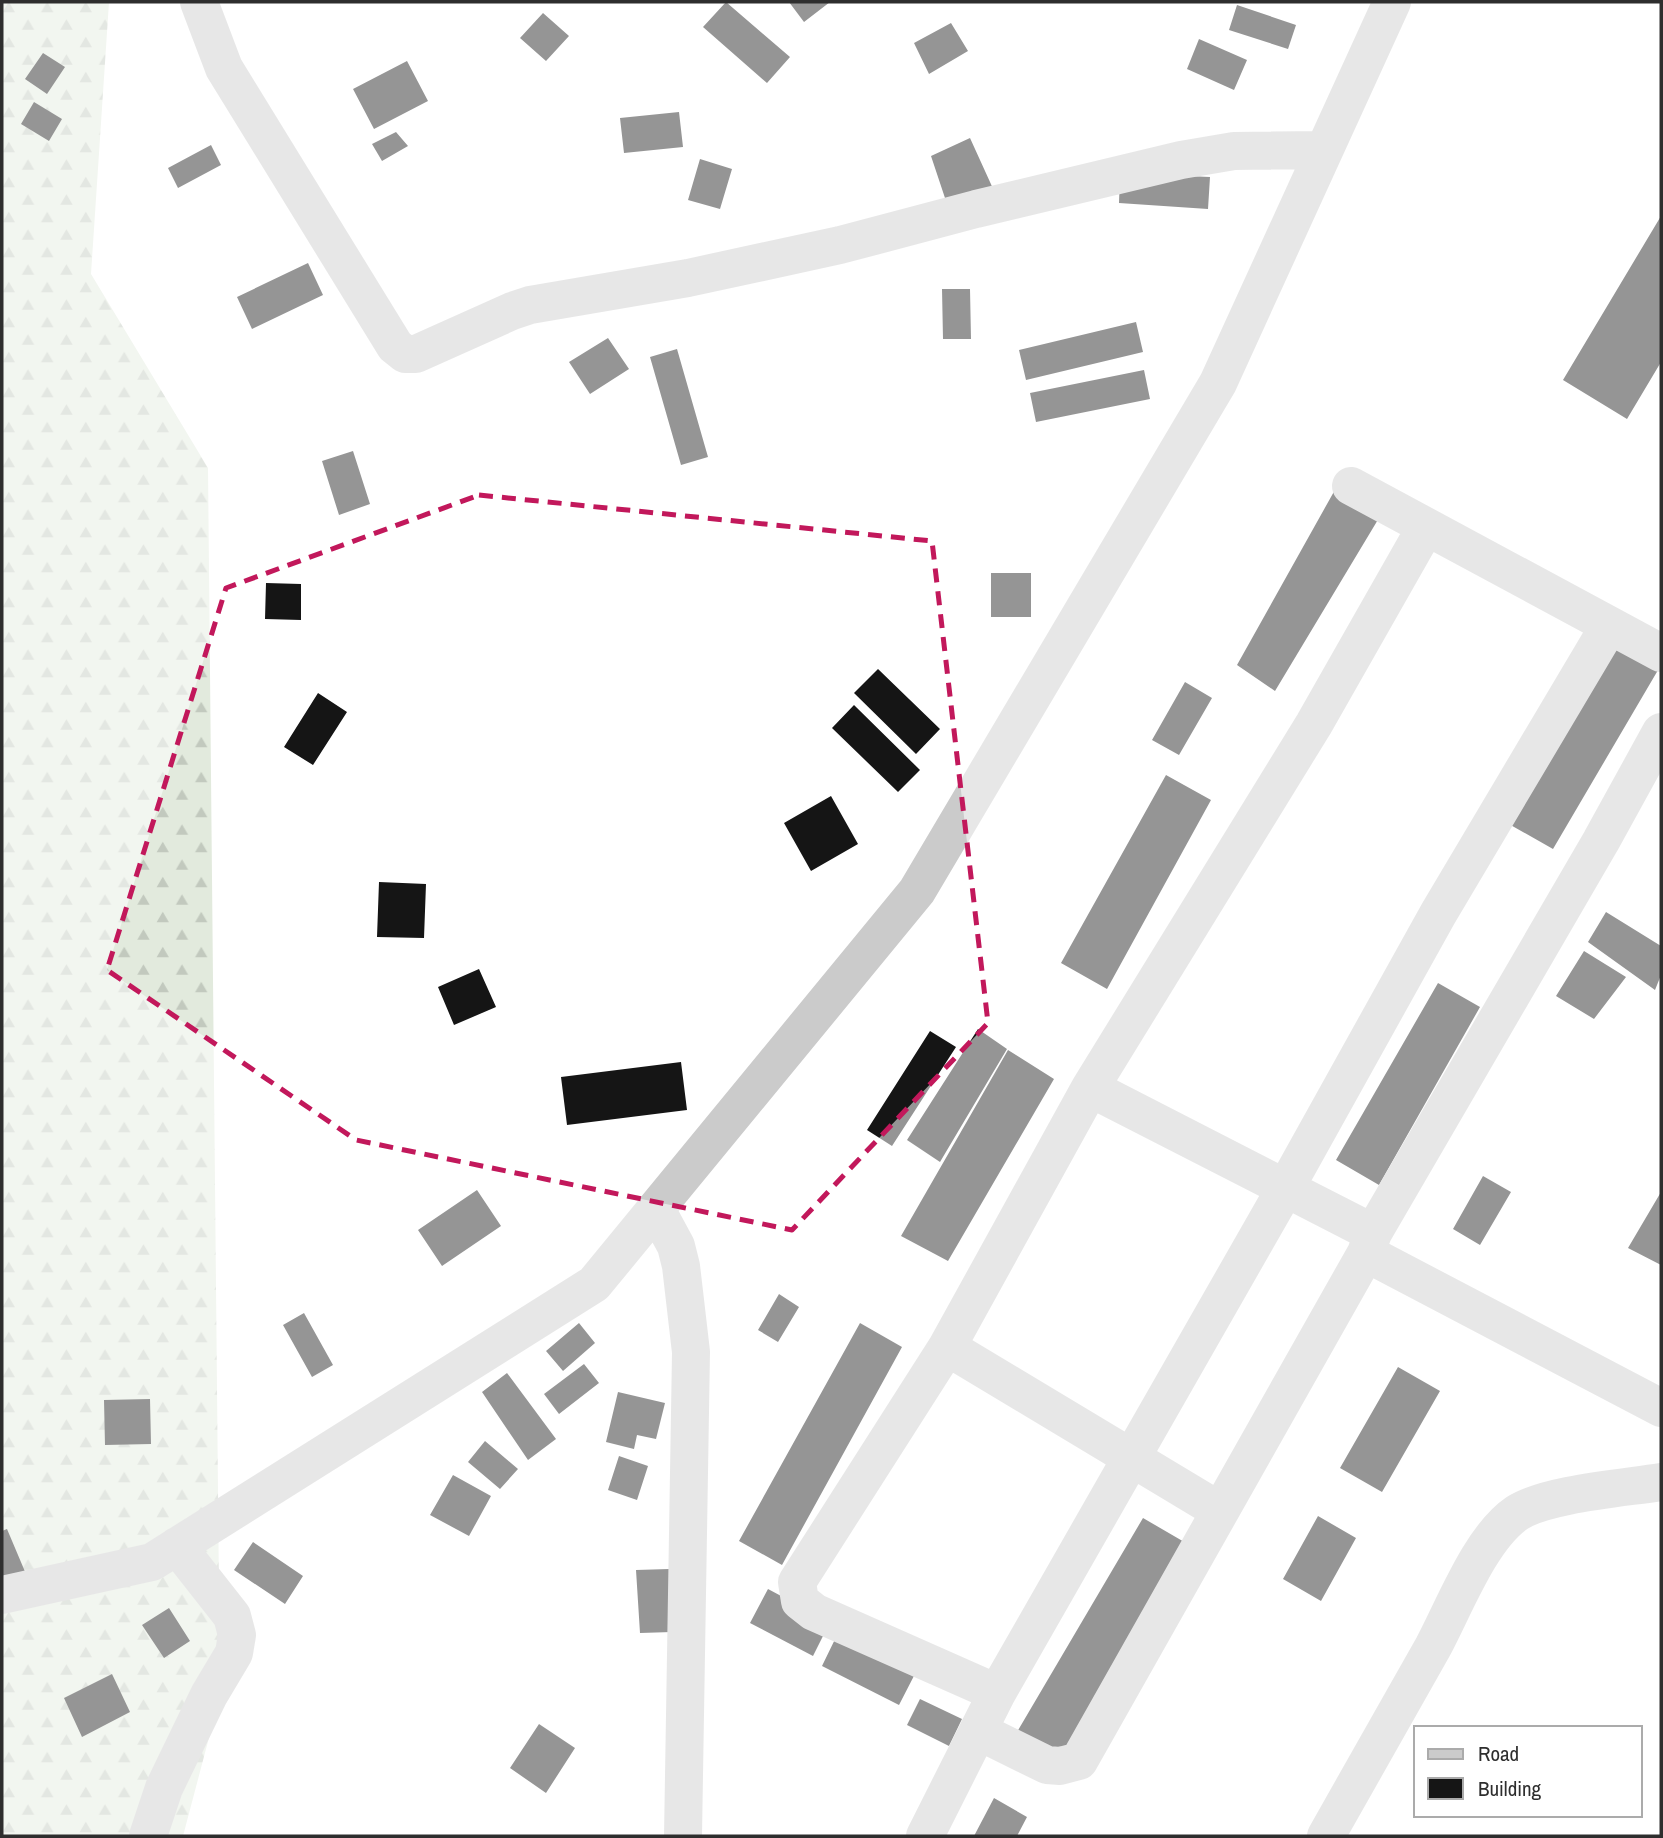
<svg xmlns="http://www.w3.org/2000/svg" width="1663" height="1838" viewBox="0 0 1663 1838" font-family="'Archivo Narrow',sans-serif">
<defs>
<pattern id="forest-firs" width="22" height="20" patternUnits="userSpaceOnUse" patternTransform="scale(1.75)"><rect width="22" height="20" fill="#e2eadd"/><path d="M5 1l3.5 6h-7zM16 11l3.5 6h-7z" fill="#c2c9be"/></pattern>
</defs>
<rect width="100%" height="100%" fill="#fff"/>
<!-- forest -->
<path fill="url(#forest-firs)" d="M 2,2 L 109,2 L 91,274 L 208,468 L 220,1696 L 183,1836 L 2,1836 Z"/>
<!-- building -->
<path fill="#151515" d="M 726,2 L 790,57 L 767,83 L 703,27 Z
M 789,2 L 830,2 L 804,22 Z
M 1237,5 L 1296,25 L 1288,49 L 1229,30 Z
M 543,13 L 569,36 L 546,61 L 520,38 Z
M 951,23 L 968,51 L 929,74 L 914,43 Z
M 1199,39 L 1247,60 L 1234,90 L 1187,69 Z
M 43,53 L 65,67 L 47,94 L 25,79 Z
M 407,61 L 428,101 L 374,129 L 353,89 Z
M 34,102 L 62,119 L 49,141 L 21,124 Z
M 679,112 L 683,147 L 624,153 L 620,118 Z
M 396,132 L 408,146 L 382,161 L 372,144 Z
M 970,138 L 995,193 L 950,213 L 931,156 Z
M 211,145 L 221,165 L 178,188 L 168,168 Z
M 700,159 L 732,169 L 720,209 L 688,200 Z
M 1120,173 L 1210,177 L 1208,209 L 1119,203 Z
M 1661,216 L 1661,362 L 1627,419 L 1563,380 Z
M 308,263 L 323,295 L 252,329 L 237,297 Z
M 942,289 L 970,289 L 971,339 L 943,339 Z
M 1136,322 L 1143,352 L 1026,380 L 1019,350 Z
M 608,338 L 629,369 L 590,394 L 569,362 Z
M 677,349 L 708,457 L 681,465 L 650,357 Z
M 1144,370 L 1150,399 L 1036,422 L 1030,393 Z
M 353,451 L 370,504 L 339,515 L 322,461 Z
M 1336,488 L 1382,513 L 1275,691 L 1237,665 Z
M 991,573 L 1031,573 L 1031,617 L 991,617 Z
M 266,583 L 301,584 L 301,620 L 265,619 Z
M 1616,638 L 1661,665 L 1553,849 L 1507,823 Z
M 878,669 L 940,729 L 916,754 L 854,693 Z
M 1185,682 L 1212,698 L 1179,755 L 1152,740 Z
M 318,693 L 347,712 L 313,765 L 284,747 Z
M 854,705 L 920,770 L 898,792 L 832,728 Z
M 1166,775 L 1211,800 L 1107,989 L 1061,963 Z
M 831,796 L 858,844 L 811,871 L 784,823 Z
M 379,882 L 426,884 L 424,938 L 377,937 Z
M 1606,912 L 1661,946 L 1661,975 L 1655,990 L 1588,942 Z
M 1584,951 L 1626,977 L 1594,1019 L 1556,996 Z
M 479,969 L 496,1007 L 454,1025 L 438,987 Z
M 1438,983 L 1480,1007 L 1379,1185 L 1336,1160 Z
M 978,1029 L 1007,1049 L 940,1162 L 907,1140 Z
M 930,1031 L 956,1047 L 892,1146 L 867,1130 Z
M 1008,1050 L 1054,1079 L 948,1261 L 901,1236 Z
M 681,1062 L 687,1110 L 567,1125 L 561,1077 Z
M 1483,1176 L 1511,1192 L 1480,1245 L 1453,1229 Z
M 477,1190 L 501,1226 L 442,1266 L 418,1230 Z
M 1661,1192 L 1661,1265 L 1628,1248 Z
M 779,1294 L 799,1307 L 778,1342 L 758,1330 Z
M 304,1313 L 333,1365 L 312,1377 L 283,1325 Z
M 579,1323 L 595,1343 L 563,1371 L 546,1351 Z
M 860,1323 L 902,1347 L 782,1565 L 739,1541 Z
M 584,1364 L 599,1383 L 559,1414 L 544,1394 Z
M 1398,1367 L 1440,1391 L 1382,1492 L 1340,1468 Z
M 507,1373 L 556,1439 L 528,1460 L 482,1392 Z
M 618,1392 L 665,1403 L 656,1439 L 637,1435 L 634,1449 L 606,1442 Z
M 150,1399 L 151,1444 L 105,1445 L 104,1400 Z
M 485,1441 L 518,1469 L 500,1489 L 468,1462 Z
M 619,1456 L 648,1466 L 637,1500 L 608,1490 Z
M 453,1475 L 491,1496 L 469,1536 L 430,1515 Z
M 1318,1516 L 1356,1538 L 1321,1601 L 1283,1579 Z
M 1143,1518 L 1186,1543 L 1061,1758 L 1017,1732 Z
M 7,1529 L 26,1574 L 2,1585 L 2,1531 Z
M 253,1542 L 303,1576 L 285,1604 L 234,1570 Z
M 669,1569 L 672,1632 L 640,1633 L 636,1570 Z
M 768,1589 L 830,1622 L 813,1656 L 750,1623 Z
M 169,1608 L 190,1641 L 164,1658 L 142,1625 Z
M 839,1631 L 917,1670 L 899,1705 L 822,1666 Z
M 112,1674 L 130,1712 L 82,1737 L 64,1698 Z
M 920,1699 L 962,1719 L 949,1746 L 907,1725 Z
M 539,1724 L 575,1748 L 546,1793 L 510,1768 Z
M 994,1798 L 1027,1817 L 1017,1836 L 974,1836 Z"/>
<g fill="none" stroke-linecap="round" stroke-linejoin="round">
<!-- minor -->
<path stroke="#cbcbcb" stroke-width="38" d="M 199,2 L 224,68 L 395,346 L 405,354 L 416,354 L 512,311 L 530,305 L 688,278 L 840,245 L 976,209 L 1181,160 L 1234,151 L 1324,150
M 1351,486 L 1661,653
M 1090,1088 L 1373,1233
M 656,1209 L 676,1246 L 681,1266 L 691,1352 L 683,1836
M 1366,1253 L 1661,1408
M 947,1347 L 1220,1511
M 2,1595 L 152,1562 L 594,1284 L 917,891 L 1218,383 L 1392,2
M 997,1693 L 814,1612 L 800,1601 L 797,1582 L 947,1347 L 1090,1088 L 1314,724 L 1426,527
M 978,1731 L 1047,1765 L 1060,1766 L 1079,1761 L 1366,1253 L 1373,1233 L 1601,841 L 1661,732
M 148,1836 L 164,1788 L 209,1695 L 234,1653 L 237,1635 L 232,1616 L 177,1546
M 925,1836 L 997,1693 L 1285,1189 L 1438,914 L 1609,626
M 1326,1836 C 1362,1773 1398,1710 1433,1647 C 1454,1608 1480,1538 1517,1513 C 1546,1494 1624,1488 1661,1482"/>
</g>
<!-- marked area -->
<path d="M0 0H1663V1838H0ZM 479,495 L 932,541 L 988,1023 L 792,1230 L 356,1140 L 107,970 L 226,588 Z" fill="#fff" fill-opacity=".55" fill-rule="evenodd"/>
<path fill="none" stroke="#c2185b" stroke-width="5" stroke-dasharray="14 9" stroke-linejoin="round" d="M 479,495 L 932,541 L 988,1023 L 792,1230 L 356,1140 L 107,970 L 226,588 Z"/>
<!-- border -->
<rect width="1663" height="1838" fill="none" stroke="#2e2e2e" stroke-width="7"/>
<!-- legend -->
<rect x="1414" y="1726" width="228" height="91" fill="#ffffff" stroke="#ababab" stroke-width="2"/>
<rect x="1428" y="1749" width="35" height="10" fill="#cbcbcb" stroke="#ababab" stroke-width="2"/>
<text x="1478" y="1761" font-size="21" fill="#2e2e2e">Road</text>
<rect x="1428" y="1778" width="35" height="21" fill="#151515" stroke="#ababab" stroke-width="2"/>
<text x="1478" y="1796" font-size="21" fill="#2e2e2e">Building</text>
</svg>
